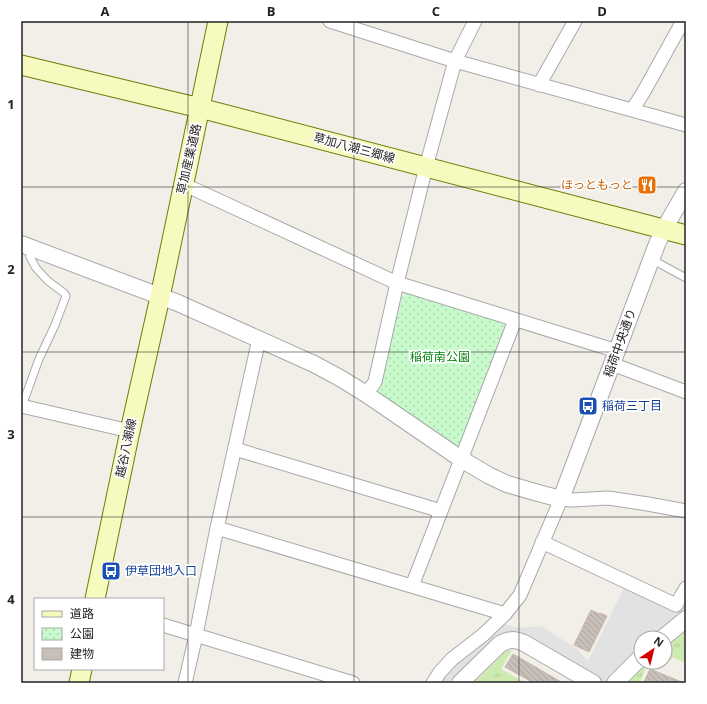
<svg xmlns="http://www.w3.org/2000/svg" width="707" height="704" viewBox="0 0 707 704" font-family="'Open Sans','Noto Sans JP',sans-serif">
<defs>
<pattern id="grass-tufts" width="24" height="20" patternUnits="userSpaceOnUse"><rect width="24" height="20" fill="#cdebb0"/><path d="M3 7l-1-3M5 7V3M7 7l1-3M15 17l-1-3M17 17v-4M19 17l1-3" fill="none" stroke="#b0c997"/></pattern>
<pattern id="park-dots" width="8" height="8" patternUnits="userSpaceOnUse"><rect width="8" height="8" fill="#c8facc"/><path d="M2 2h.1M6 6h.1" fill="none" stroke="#acd6af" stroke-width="1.8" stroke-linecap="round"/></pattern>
<pattern id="building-back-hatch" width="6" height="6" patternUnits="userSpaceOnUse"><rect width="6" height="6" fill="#c7bfb8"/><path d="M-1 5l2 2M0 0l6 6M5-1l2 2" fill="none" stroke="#aba49e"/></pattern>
</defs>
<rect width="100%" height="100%" fill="#f2efe9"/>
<!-- grass -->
<path fill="url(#grass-tufts)" d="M 686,631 L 686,663 L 673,657 L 667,662 L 665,661 L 665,648 Z
M 512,650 L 501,669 L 526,683 L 474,683 L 506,651 Z
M 648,662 L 640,682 L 641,683 L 627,683 Z"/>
<!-- park -->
<path fill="url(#park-dots)" d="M 409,293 L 503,321 L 506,328 L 461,446 L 456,448 L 378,394 L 402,297 Z"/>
<!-- parking -->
<path fill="#e2e2e2" d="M 625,586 L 677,611 L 686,597 L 686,613 L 681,614 L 654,638 L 641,638 L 641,649 L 609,681 L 597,682 L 523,637 L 453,683 L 440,683 L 454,664 L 505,624 L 516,628 L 541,626 L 577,649 L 588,661 Z"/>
<!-- building -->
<path fill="url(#building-back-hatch)" stroke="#c4b6ab" d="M 591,610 L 599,614 L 600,613 L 607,616 L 589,652 L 574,645 Z
M 513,654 L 563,683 L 534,683 L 505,667 Z
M 650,669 L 684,683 L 646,683 L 644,682 Z"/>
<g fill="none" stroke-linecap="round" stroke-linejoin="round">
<defs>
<path id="service" d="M 651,259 L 686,278
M 22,406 L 39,359 L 55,325 L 66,296 L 64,293 L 48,281 L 36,268 L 30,257 L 30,248"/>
<path id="minor" d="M 330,21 L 455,61 L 686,125
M 539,85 L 575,21
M 632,110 L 643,93 L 683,21
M 183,184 L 397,283 L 617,351
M 612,364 L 686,392
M 366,394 L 375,382 L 397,283 L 426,167 L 455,61 L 475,21
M 21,406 L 130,431
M 235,449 L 441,511
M 217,528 L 505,614
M 542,542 L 676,605 L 686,588
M 412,586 L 515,320
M 163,625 L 353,683
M 185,683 L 196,635 L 217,528 L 259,339
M 433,683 L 440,672 L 452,659 L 483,635 L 505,614 L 520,595 L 561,499 L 572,500 L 608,498 L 648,504 L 686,511"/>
<path id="tertiary" d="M 21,244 L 178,303 L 314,364 L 340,378 L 366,394 L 461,459 L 488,475 L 507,484 L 538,493 L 561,499 L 612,364 L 657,244 L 664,229 L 686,191
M 663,638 L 686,619
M 460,683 L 500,644 C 509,639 514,639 524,643 L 593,683
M 615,683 L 641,657"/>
<path id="secondary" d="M 21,65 L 200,108 L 686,235
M 95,599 L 130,431 L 160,297 L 218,21
M 79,683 L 82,669"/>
</defs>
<!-- service casing -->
<use href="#service" stroke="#a9a9a9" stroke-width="9"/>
<!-- minor casing -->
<use href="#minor" stroke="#a9a9a9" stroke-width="15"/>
<!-- tertiary casing -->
<use href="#tertiary" stroke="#a9a9a9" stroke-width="18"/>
<!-- secondary casing -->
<use href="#secondary" stroke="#707d05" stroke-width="21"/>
<!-- service -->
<use href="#service" stroke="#fff" stroke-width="7"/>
<!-- minor -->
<use href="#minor" stroke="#fff" stroke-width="13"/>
<!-- tertiary -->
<use href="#tertiary" stroke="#fff" stroke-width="16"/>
<!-- secondary -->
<use href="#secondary" stroke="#f7fabf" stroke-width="19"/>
</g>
<!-- grid -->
<path fill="none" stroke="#222" stroke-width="1" stroke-opacity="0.55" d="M 188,21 L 188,683M 354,21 L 354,683M 519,21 L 519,683M 21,187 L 686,187M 21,352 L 686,352M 21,517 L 686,517"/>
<!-- icons -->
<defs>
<symbol id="restaurant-square" viewBox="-11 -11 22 22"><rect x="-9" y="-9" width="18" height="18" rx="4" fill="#e8710a" stroke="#fff"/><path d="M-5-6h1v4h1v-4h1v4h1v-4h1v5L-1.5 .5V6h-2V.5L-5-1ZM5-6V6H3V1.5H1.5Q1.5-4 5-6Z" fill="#fff"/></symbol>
<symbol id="bus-square" viewBox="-11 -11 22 22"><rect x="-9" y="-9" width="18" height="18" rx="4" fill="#1a4fb4" stroke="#fff"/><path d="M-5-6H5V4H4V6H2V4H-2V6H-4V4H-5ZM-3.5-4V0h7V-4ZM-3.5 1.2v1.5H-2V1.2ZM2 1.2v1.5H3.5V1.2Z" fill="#fff"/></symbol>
</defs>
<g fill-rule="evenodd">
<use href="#restaurant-square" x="636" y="174" width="22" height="22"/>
<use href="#bus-square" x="577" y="395" width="22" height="22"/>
<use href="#bus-square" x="100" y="560" width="22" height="22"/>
</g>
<g text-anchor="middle" stroke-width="3.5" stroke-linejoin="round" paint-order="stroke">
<!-- street labels -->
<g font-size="12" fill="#222" stroke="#fff">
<text transform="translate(354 148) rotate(15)" y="4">草加八潮三郷線</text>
<text transform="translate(189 159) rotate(-77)" y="4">草加産業道路</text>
<text transform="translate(620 343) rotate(-70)" y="4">稲荷中央通り</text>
<text transform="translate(126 448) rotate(-78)" y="4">越谷八潮線</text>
</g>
<!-- food labels -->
<g font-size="12" fill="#c56008" stroke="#fff" text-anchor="end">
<text x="633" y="189">ほっともっと</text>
</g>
<!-- park labels -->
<g font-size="12" fill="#0c8416" stroke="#fff">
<text x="440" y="361">稲荷南公園</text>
</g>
<!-- transit labels -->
<g font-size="12" fill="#164399" stroke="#fff" text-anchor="start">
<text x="602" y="410">稲荷三丁目</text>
<text x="125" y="575">伊草団地入口</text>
</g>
</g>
<!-- border -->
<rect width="707" height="704" fill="none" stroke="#ffffff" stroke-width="44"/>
<!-- legend -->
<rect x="34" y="598" width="130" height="72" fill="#ffffff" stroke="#a7a7a7"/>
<rect x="42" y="611" width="20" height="6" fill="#f7fabf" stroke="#a7a7a7"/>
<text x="70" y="618" font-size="12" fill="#222222">道路</text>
<rect x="42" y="628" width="20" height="12" fill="url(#park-dots)" stroke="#a7a7a7"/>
<text x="70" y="638" font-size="12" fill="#222222">公園</text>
<rect x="42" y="648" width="20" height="12" fill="#c7bfb8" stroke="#a7a7a7"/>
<text x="70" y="658" font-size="12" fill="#222222">建物</text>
<!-- north arrow -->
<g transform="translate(653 650) rotate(35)"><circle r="19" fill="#ffffff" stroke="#a7a7a7"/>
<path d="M0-3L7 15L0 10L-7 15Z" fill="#d40000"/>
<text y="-6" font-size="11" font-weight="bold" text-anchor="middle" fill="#222222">N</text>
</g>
<rect x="22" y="22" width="663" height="660" fill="none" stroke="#222" stroke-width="1.5"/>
<g font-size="13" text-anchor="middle" font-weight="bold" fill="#222">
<text x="105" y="16">A</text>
<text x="271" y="16">B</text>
<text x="436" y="16">C</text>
<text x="602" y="16">D</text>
<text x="11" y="109">1</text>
<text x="11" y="274">2</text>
<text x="11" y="439">3</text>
<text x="11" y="604">4</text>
</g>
</svg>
